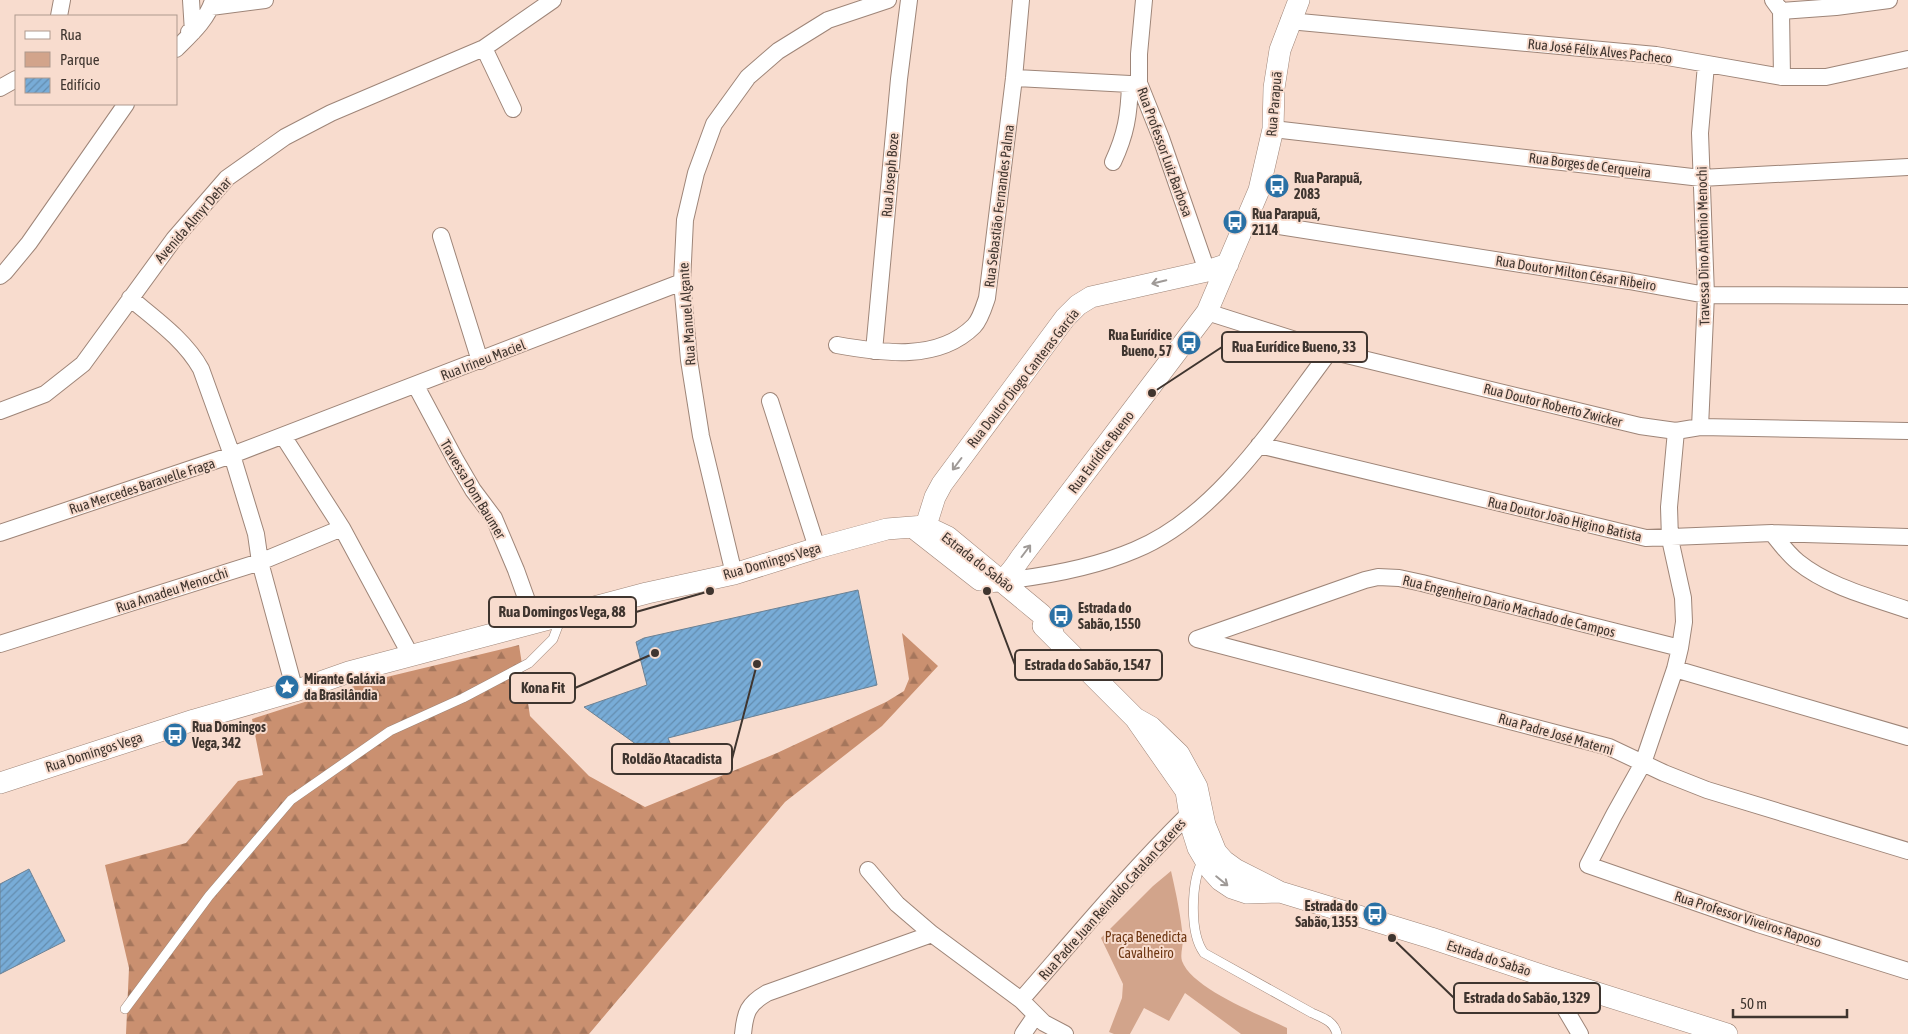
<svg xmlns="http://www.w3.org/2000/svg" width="1908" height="1034" viewBox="0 0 1908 1034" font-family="'Asap Condensed',sans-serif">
<defs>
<pattern id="forest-firs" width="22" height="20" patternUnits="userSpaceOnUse" patternTransform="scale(1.25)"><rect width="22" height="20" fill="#ca9070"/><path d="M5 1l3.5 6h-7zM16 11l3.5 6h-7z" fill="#a5765c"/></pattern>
<pattern id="building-hatch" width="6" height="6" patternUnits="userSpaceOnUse" patternTransform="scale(1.25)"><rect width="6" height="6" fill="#78acd7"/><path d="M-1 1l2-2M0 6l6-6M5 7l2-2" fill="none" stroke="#648daf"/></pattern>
</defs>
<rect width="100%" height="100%" fill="#f8dcce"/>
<!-- green -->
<path fill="#d2a48b" d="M 1171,871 C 1176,893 1181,916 1183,939 C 1183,946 1180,955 1182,961 C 1192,989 1261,1015 1287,1028 L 1287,1034 L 1241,1034 L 1185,993 L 1169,1021 L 1144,1008 L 1130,1034 L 1114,1034 L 1109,1032 L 1122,998 L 1123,984 L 1101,938 L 1153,886 Z"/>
<!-- forest -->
<path fill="url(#forest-firs)" d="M 902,633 L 938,666 L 882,726 L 785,802 L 589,1034 L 126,1034 L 129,968 L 105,865 L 186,843 L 238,781 L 263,775 L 252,719 L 370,681 L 519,645 L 530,716 L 589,776 L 645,807 L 777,753 L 886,702 L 904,691 L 909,679 Z"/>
<!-- building -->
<path fill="url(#building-hatch)" stroke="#6c8193" d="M 858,590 L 877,685 L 668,738 L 675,755 L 674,759 L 667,762 L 661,758 L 660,744 L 640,747 L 584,707 L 647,685 L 636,642 L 644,638 Z
M 29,869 L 65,941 L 0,974 L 0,884 Z"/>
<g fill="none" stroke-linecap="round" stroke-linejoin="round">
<defs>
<path id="service" d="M 1203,860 C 1191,881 1189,933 1204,953 L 1312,1013 C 1323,1018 1334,1021 1337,1034
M 125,1009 L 209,896 L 291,800 L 390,731 L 463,698 L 529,663 L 553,639 L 561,618"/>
<path id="minor" d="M 1144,0 L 1139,54 L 1139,83 L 1161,138 L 1207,271
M 1773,0 L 1781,11 L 1782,77
M 211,7 L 265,0
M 1781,11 L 1836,7 L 1889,0
M 59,16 L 62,0
M 1289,21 L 1656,55 L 1782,77 L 1826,77 L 1908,59
M 189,32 L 193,32 L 191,0
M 484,48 L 513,109
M 176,49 C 190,35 208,19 213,0
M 1014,78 L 1130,84 L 1139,83
M 0,88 L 16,79
M 1273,129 L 1701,178 L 1908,167
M 1113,162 C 1126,134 1129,115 1130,84
M 1247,221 L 1629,281 L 1706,295 L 1908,296
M 441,236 L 480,361
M 0,276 L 5,272 L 29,243 L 126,104
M 130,298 C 155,319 185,340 201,369 L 232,455 L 256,534 L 260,562 L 295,691
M 1207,312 L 1330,351 L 1640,426 L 1676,431 L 1700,427 L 1908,431
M 837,345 C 882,353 938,362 974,326 C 980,320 984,307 987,298 L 1014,78 L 1021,0
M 874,351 L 899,79 L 909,0
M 416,386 L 455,459 L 473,490 L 494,518 L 516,570 L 535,623
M 770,401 L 817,548
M 0,411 L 45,394 L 83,364 L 174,239 L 227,178 L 285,137 L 331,113 L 484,48 L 553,0
M 1700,427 L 1706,295 L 1700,133 L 1706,65
M 1676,431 L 1669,507 L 1670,539 L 1683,598 L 1684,622 L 1680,648 L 1675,669 L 1643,763 L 1614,815 L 1588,865 L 1758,924 L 1908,971
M 283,436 L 342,528 L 411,656
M 1259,445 L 1646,538 L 1772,533 L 1908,537
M 0,533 L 232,455 L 682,282
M 1772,533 C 1780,543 1788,554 1798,562 C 1829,587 1871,597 1908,610
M 734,574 L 701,436 L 689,360 L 682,282 L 685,220 L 696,173 L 714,124 L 748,77 L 778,51 L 828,20 L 888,0
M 1002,581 C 1047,576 1093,568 1135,550 C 1218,516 1277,421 1330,351
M 1197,639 L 1609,747 L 1664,773 L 1707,790 L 1908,851
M 1197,639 L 1365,580 L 1378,577 L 1399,578 L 1422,583 L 1680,648
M 0,644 L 260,562 L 342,528
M 1675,669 L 1908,737
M 868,870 L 897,904 L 932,934 L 1021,1000 L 1044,1023 L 1065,1034
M 1556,980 L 1564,1007 L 1580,1034
M 1021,1000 C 1076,937 1129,873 1189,814 L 1193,806
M 743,1034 C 745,1012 748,1004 767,993 L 932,934
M 1023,1034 L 1036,1015"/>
<path id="tertiary" d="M 915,529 L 980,580
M 923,535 L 935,497 L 942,484 L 1065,318 L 1078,305 L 1091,297 L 1207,271 L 1228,264
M 989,581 C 1005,585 1014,567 1022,556 L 1207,312 L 1259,190 L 1273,129 L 1274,88 L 1280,50 L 1299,0
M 1043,626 L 1135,718 L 1186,791 L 1192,829 L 1198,848 L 1211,870 L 1220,880 L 1232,888 L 1247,893 L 1279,892
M 1135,718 L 1151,727 L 1179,754 L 1197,787 L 1205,825 L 1216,852 L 1224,861 L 1235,869 L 1280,892 L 1431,938 L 1556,980 L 1727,1034
M 0,783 L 194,720 L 295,691 L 349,672 L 647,593 L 734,574 L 817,548 L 887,529 L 925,526 L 948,537 L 1041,614 L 1051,627 L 1054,636"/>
</defs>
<!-- service casing -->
<use href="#service" stroke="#9e8578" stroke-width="10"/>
<!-- minor casing -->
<use href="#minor" stroke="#9e8578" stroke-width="18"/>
<!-- tertiary casing -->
<use href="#tertiary" stroke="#9e8578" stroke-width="22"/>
<!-- service -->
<use href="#service" stroke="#fff" stroke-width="9"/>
<!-- minor -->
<use href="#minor" stroke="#fff" stroke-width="16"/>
<!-- tertiary -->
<use href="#tertiary" stroke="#fff" stroke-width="21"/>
</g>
<!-- one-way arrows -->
<defs><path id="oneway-shaft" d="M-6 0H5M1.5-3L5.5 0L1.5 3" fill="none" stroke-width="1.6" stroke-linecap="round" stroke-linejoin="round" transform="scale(1.25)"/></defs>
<g stroke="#9f9a97">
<use href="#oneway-shaft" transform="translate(1159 282) rotate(167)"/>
<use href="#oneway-shaft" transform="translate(957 464) rotate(127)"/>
<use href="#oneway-shaft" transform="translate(1026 551) rotate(-53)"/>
<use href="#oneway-shaft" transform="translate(1222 881) rotate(39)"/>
</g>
<!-- icons -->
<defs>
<symbol id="bus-disc" viewBox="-11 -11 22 22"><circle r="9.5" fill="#2a71a5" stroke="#f8dcce"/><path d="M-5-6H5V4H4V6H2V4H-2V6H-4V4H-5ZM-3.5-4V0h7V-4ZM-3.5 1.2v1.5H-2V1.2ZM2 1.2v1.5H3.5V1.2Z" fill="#fff"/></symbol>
<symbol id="sight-disc" viewBox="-11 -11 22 22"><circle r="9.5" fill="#2a71a5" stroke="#f8dcce"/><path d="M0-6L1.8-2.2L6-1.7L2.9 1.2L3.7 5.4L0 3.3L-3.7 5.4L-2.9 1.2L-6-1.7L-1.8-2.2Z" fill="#fff"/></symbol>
</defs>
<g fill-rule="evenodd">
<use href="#bus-disc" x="1263" y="172" width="28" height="28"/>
<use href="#bus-disc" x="1221" y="208" width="28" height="28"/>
<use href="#bus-disc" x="1175" y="329" width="28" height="28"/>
<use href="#bus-disc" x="1047" y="602" width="28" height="28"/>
<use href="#sight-disc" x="273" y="673" width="28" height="28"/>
<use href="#bus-disc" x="161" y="721" width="28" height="28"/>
<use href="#bus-disc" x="1361" y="900" width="28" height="28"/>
</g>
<g text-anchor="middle" stroke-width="4" stroke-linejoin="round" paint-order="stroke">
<!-- street labels -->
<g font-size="14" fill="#3f352f" stroke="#f8dcce">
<text transform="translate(1600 51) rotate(6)" y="5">Rua José Félix Alves Pacheco</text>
<text transform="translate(1274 104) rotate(-85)" y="5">Rua Parapuã</text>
<text transform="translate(1165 152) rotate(70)" y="5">Rua Professor Luiz Barbosa</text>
<text transform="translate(1590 165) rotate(7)" y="5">Rua Borges de Cerqueira</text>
<text transform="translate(890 175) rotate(-85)" y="5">Rua Joseph Boze</text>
<text transform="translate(999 206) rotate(-83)" y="5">Rua Sebastião Fernandes Palma</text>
<text transform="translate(193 220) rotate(-49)" y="5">Avenida Almyr Dehar</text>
<text transform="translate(1703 246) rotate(-91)" y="5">Travessa Dino Antônio Menochi</text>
<text transform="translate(1576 273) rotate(9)" y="5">Rua Doutor Milton César Ribeiro</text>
<text transform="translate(687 314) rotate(-94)" y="5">Rua Manuel Algante</text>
<text transform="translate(483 360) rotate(-21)" y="5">Rua Irineu Maciel</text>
<text transform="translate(1023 378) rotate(-52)" y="5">Rua Doutor Diogo Canteras Garcia</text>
<text transform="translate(1553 405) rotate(14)" y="5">Rua Doutor Roberto Zwicker</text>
<text transform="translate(1101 452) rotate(-53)" y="5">Rua Eurídice Bueno</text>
<text transform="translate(142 486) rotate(-18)" y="5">Rua Mercedes Baravelle Fraga</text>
<text transform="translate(473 489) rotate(59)" y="5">Travessa Dom Baumer</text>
<text transform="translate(1565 519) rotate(13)" y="5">Rua Doutor João Higino Batista</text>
<text transform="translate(772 561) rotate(-16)" y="5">Rua Domingos Vega</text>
<text transform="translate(978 562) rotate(38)" y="5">Estrada do Sabão</text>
<text transform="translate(172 590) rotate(-18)" y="5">Rua Amadeu Menocchi</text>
<text transform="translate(1509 606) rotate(14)" y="5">Rua Engenheiro Dario Machado de Campos</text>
<text transform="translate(1556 734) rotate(16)" y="5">Rua Padre José Materni</text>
<text transform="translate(94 752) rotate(-18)" y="5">Rua Domingos Vega</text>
<text transform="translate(1112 899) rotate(-48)" y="5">Rua Padre Juan Reinaldo Catalan Caceres</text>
<text transform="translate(1748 919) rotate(18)" y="5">Rua Professor Viveiros Raposo</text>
<text transform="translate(1489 958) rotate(18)" y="5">Estrada do Sabão</text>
</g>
<!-- poi labels -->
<g font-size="14" font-weight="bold" fill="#3f352f" stroke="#f8dcce" text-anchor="start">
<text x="1294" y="183">Rua Parapuã,<tspan x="1294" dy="16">2083</tspan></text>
<text x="1252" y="219">Rua Parapuã,<tspan x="1252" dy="16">2114</tspan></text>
<text x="1172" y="340" text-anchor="end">Rua Eurídice<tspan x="1172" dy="16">Bueno, 57</tspan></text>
<text x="1078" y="613">Estrada do<tspan x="1078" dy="16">Sabão, 1550</tspan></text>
<text x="304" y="684">Mirante Galáxia<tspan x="304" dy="16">da Brasilândia</tspan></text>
<text x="192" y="732">Rua Domingos<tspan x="192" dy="16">Vega, 342</tspan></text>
<text x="1358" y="911" text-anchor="end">Estrada do<tspan x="1358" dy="16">Sabão, 1353</tspan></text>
</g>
<!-- park labels -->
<g font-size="14" fill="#6e3713" stroke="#f8dcce">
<text x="1146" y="942">Praça Benedicta<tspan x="1146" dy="16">Cavalheiro</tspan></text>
</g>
</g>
<!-- callouts -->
<path fill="none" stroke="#3f352f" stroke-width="2" d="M1152 393L1222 347M710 591L636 612M987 591L1015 665M655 653L575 688M757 664L732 759M1392 938L1454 998"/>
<g fill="#3f352f" stroke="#f8dcce" stroke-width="2">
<circle cx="1152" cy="393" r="5"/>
<circle cx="710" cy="591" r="5"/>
<circle cx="987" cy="591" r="5"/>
<circle cx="655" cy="653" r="5"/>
<circle cx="757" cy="664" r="5"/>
<circle cx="1392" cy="938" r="5"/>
</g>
<g fill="#f8dcce" stroke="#3f352f" stroke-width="2">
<rect x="1222" y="332" width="145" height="30" rx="5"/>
<rect x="489" y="597" width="147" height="30" rx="5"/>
<rect x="1015" y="650" width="147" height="30" rx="5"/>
<rect x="510" y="673" width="65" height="30" rx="5"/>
<rect x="612" y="744" width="120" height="30" rx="5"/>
<rect x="1454" y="983" width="146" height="30" rx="5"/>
</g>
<g font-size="15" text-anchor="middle" font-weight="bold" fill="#3f352f">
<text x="1294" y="352">Rua Eurídice Bueno, 33</text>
<text x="562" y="617">Rua Domingos Vega, 88</text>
<text x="1088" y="670">Estrada do Sabão, 1547</text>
<text x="543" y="693">Kona Fit</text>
<text x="672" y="764">Roldão Atacadista</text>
<text x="1527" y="1003">Estrada do Sabão, 1329</text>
</g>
<!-- legend -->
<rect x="15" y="15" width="162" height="90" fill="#f8dcce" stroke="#ae998e"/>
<rect x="25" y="31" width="25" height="8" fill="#ffffff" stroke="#ae998e"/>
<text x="60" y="40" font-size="15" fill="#3f352f">Rua</text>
<rect x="25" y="52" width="25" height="15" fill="#d2a48b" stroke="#ae998e"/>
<text x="60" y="65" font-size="15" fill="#3f352f">Parque</text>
<rect x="25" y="78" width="25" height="15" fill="url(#building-hatch)" stroke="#ae998e"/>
<text x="60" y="90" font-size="15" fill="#3f352f">Edifício</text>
<!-- scale -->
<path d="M1733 1009v8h114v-8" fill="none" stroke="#3f352f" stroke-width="2.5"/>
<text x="1740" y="1009" font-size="15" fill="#3f352f" stroke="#f8dcce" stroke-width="4" paint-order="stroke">50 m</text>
</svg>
